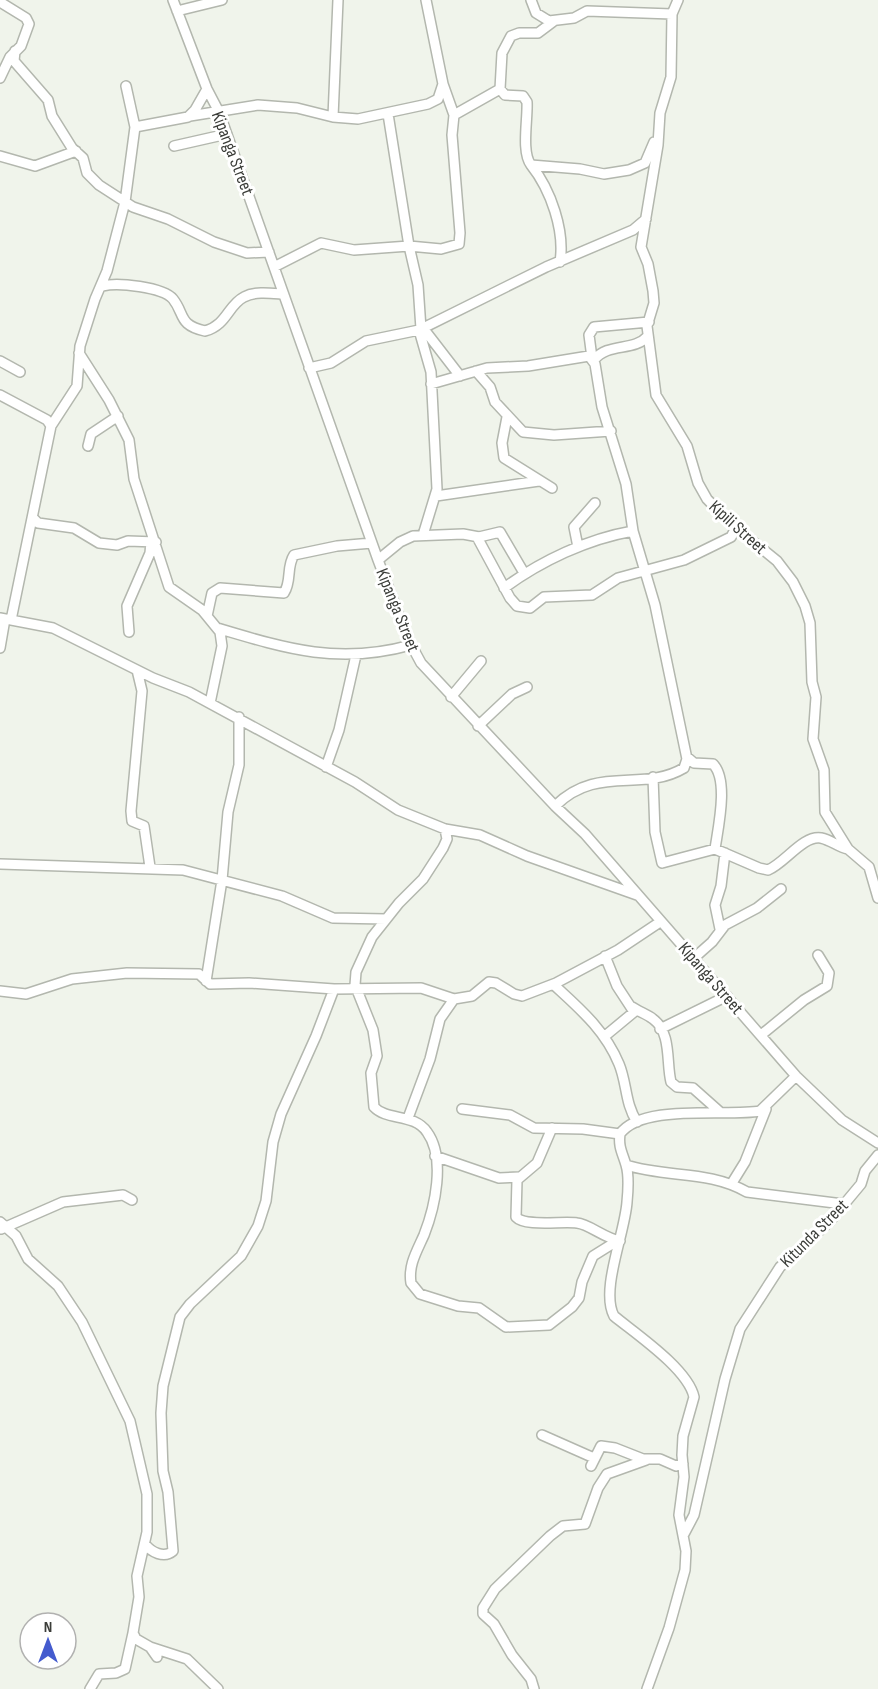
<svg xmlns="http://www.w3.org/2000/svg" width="878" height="1689" viewBox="0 0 878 1689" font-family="'Sofia Sans Condensed',sans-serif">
<rect width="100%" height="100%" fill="#f0f4eb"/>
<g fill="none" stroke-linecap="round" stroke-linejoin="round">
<defs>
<path id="minor" d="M 173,0 L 207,89 L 219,112 L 378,560 L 408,639 L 421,663 L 555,806 L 585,834 L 796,1076 L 842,1120 L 878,1143
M 531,0 L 536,13 L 549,21 L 574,18 L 587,11 L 672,14
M 678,0 L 672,14 L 671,77 L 660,113 L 658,145 L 641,247 L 648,264 L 653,291 L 654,303 L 647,326 L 656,395 L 687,446 L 698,483 L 707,499 L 728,521 L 777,561 L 793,582 L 805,606 L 810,623 L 812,682 L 816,697 L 813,739 L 824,770 L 825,812 L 848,849 L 869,867 L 878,898
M 0,2 L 26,18 L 29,24 L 21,46 L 10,57 L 0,78
M 177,11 L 222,0
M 15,51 L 14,61 L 48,100 L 52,116 L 72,148 L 83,158 L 87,173 L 99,185 L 133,207 L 168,219 L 214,242 L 247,253 L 269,252
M 500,89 L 505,95 L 523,96 L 527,102 C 528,119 521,152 531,165 L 580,169 L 604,174 L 629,170 L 645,163 L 654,142
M 388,114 L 409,246 L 418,285 L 421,329
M 454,115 L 500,89 L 502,53 L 511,36 L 519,33 L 538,33 L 554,21
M 190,116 L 258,105 L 297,108 L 333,117 L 358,119 L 428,104 L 438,99 L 443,84 L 426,0
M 333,117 L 338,0
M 135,127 L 188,117 L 195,110 L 207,89
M 174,146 L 227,134
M 0,156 L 35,166 L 76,151
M 531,165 C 551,190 565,231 560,262
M 274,267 L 321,243 L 354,250 L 409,246 L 441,249 L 459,244 L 460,233 L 452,135 L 454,115 L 443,84
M 103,286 C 117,282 163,287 173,299 C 185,314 178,325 205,331 C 227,325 228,305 244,297 C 255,291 270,293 282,294
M 423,328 L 460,376
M 419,330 L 431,372 L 437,489 L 423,535
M 79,353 L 109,400 L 129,440 L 134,479 L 169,587 L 202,610 L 220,632 L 222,646 L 210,703
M 592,358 L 589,335 L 594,327 L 649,322
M 594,360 C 608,342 634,352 648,336
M 0,361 L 20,372
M 309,368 L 331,363 L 366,341 L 419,330 L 546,267 L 633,230 L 646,219
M 476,371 L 490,387 L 495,402 L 523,432 L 554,435 L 611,431
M 431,384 L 487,368 L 528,366 L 589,356 L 595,364 L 602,407 L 626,484 L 633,531 L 655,605 L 687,759 L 684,768 C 642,793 597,764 555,806
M 0,395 L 47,420 L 51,426 L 11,620
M 507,417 L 502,443 L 504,458 L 552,488
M 51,426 L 77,386 L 80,346 L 95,299 L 107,271 L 125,202 L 135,127 L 126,86
M 88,446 L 91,434 L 118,416
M 436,496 L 539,481
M 33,518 L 38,523 L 74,528 L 99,543 L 117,545 L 128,541 L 156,542
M 477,537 L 510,598 L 517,606 L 530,608 L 544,597 L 592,595 L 618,578 L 684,560 L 731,537 L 736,528
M 578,547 L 574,527 L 595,503
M 378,560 L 400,542 L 413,536 L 463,534 L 479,537 L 500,532 L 524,573
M 504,588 C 541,561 587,539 633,531
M 207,616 L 212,593 L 220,588 L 284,593 C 292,581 286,567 294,555 L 337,546 L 372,543
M 0,618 L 53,628 L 153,678 L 189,692 L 355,782 L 398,810 L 445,829 L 480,835 L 527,856 L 637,895
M 217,628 C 287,649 339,665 411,645
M 129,632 L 127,606 L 150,553 L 151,542
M 0,648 L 5,619
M 137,670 L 142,691 L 131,811 L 132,821 L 144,826 L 150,867
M 451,697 L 481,661
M 478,726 L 512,694 L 527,687
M 687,757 L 694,763 L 713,764 C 729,780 718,828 715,849
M 326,767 L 339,730 L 356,655
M 653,777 L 655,832 L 662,863 L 715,849 L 759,868 L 768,870 C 785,863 803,835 821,838 C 831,840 838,847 848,849
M 445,829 L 447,839 L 443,848 L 423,879 L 399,903 L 372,937 L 356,972 L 355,985 L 373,1030 L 377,1056 L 371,1073 L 374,1107 C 387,1121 414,1113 427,1132 C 446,1158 435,1207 424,1235 C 417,1251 408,1265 411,1283 L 420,1294 L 458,1306 L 479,1308 L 506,1327 L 549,1325 L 572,1307 L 579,1298 L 582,1282 L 593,1256 L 617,1241
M 0,864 L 183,870 L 282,896 L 333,918 L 386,919
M 720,929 L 715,905 L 721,886 L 725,853
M 605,956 L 617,986 L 634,1012 L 605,1036
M 694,958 L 712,942 L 725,925 L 757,908 L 781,889
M 206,981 L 222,880 L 228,812 L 239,765 L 239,717
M 554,985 C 580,1009 605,1030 619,1064 C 627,1083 625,1104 637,1122
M 0,991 L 26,994 L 72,979 L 127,973 L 199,974 L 210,984 L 249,983 L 334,989 L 421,988 L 454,999 L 472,996 L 489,982 L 496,983 L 514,994 L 522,996 L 556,983 L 618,950 L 660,922
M 632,1007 C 639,1012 647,1014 653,1019 C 672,1033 666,1063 671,1082 L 677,1087 L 693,1088 L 720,1112
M 660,1029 L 727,996
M 761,1035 L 804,1000 L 827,986 L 829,973 L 818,955
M 462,1109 L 510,1115 L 534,1128 L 583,1129 L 620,1134
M 408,1118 L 430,1059 L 440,1019 L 454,999
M 552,1128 L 537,1163 L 517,1180 L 516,1217 C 525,1227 562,1221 577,1223 C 589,1224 604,1238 620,1241
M 435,1156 L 499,1178 L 519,1177
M 626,1165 C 667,1178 709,1170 747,1192 L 843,1204
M 732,1183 L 745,1162 L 766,1109
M 0,1222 L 16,1236 L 28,1259 L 58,1286 L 82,1322 L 130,1421 L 147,1494 L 147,1532 L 137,1576 L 139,1597 L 133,1633 L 136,1639 L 150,1647 L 157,1657
M 1,1229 L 63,1202 L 123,1195 L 132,1200
M 542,1435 L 594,1458
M 591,1466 L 601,1446 L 615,1448 L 643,1459 L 660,1459 L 676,1466 L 683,1464
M 684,1534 L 694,1515 L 725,1379 L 740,1329 L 780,1267 L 831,1220 L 861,1184 L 865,1171 L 878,1155
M 145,1544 C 151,1552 164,1559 173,1551 L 168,1492 L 163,1471 L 161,1413 L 163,1386 L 180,1317 L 190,1304 L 241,1256 L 258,1226 L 266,1201 L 273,1142 L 281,1114 L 316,1036 L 334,989
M 150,1647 L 187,1659 L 218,1689
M 90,1689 L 99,1674 L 116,1673 L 125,1669 L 133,1633
M 534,1689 L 531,1679 L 512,1655 L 494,1624 L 483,1614 L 483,1608 L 495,1589 L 550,1536 L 563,1526 L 585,1524 L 598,1488 L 607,1474 L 646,1460
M 647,1689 L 669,1628 L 685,1570 L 686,1551 L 679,1515 L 684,1477 L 682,1455 L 683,1436 L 694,1397 C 688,1369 636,1334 614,1316 C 600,1290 625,1233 627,1202 C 628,1192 629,1175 626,1165 C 623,1154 618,1147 620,1134 C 642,1103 727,1117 760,1111 L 796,1076"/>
</defs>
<!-- minor casing -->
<use href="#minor" stroke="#b3b7ae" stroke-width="12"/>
<!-- minor -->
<use href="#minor" stroke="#fff" stroke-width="9"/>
</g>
<g text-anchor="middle" stroke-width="6" stroke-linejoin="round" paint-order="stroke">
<!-- street labels -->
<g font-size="18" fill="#3b3d39" stroke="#fff">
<text transform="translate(233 153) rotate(69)" y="6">Kipanga Street</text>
<text transform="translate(738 527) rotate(42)" y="6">Kipili Street</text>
<text transform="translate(398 610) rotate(68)" y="6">Kipanga Street</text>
<text transform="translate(711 978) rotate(49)" y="6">Kipanga Street</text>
<text transform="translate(814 1233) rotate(-45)" y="6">Kitunda Street</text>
</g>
</g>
<!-- north arrow -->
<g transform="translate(48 1641)"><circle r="28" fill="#ffffff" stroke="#b1b1b0" stroke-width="1.5"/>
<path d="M0-4.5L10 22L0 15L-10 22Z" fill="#445bce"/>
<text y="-9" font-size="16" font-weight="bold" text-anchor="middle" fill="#3b3d39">N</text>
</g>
</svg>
